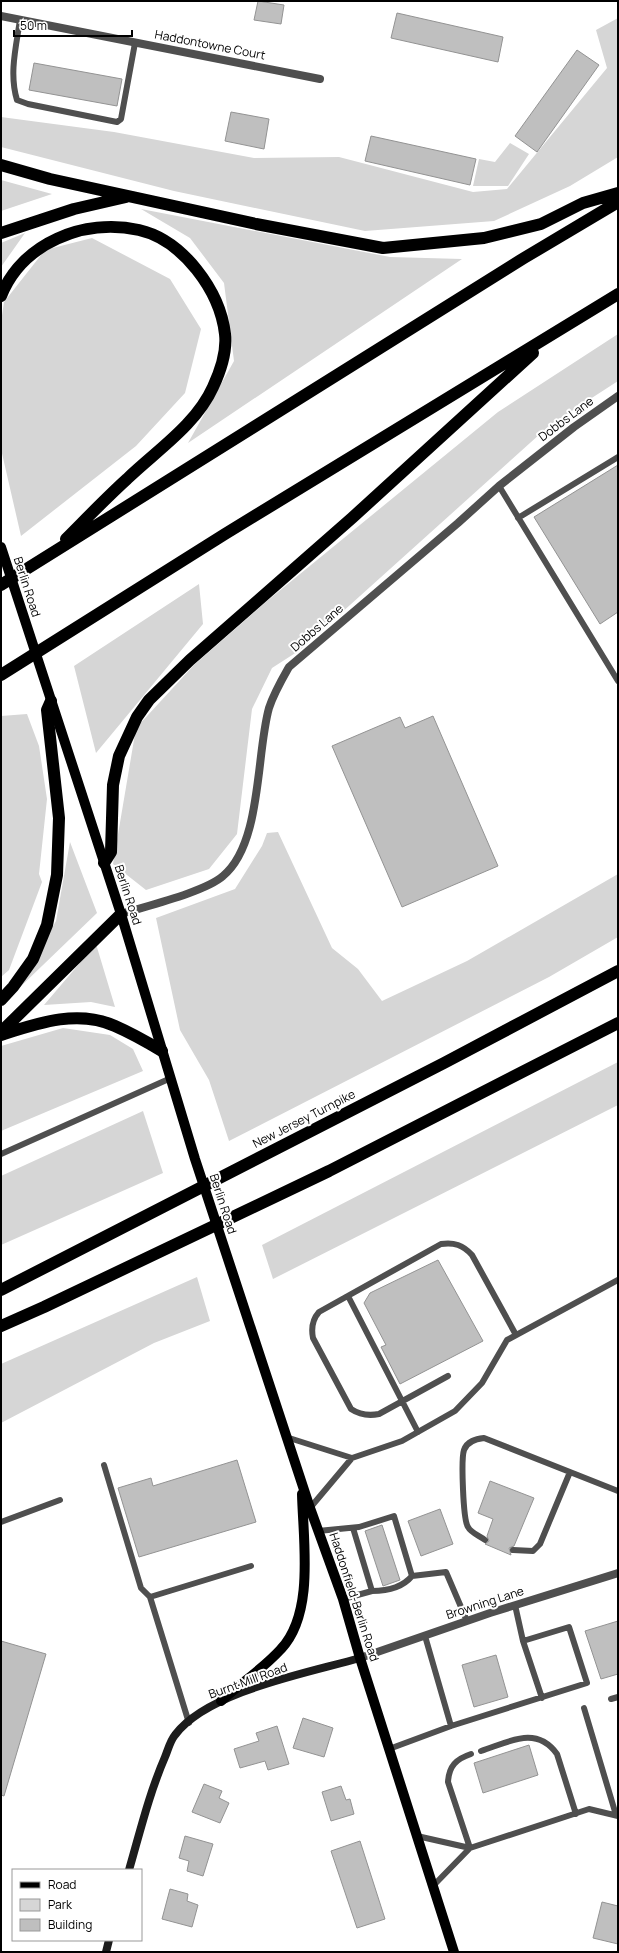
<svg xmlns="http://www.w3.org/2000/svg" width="619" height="1953" viewBox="0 0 619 1953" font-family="Manrope,sans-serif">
<rect width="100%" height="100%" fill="#fff"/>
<!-- green -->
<path fill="#d6d6d6" d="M 618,18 L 618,157 L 570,186 L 494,221 L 365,231 L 174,191 L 1,147 L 1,117 L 114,132 L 254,158 L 339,157 L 473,192 L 507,189 L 607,68 L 596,30 Z
M 510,143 L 529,154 L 508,186 L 473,186 L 479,159 L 495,162 Z
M 1,180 L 52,194 L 1,211 Z
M 141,209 L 390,257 L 462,259 L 188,443 L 234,361 L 224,283 L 190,238 Z
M 25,233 L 1,267 L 1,243 Z
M 92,238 L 170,279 L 201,329 L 185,393 L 136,446 L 21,536 L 1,449 L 1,322 L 4,302 L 45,250 Z
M 618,334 L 618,381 L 550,425 L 300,650 L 272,668 L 252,709 L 237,834 L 209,869 L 146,890 L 113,864 L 136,728 L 194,665 L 267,601 L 498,412 Z
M 199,584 L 203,624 L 96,753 L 74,666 Z
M 27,714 L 39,746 L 47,799 L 39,874 L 42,882 L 9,970 L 1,977 L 1,716 Z
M 278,832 L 332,948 L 358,969 L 382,1001 L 467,961 L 618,874 L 618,937 L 549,977 L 229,1141 L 209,1080 L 180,1030 L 156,918 L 235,889 L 262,846 L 267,833 Z
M 70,842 L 97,913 L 16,991 L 56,921 Z
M 96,944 L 115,1007 L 91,1002 L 44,1005 Z
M 63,1028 L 110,1035 L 133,1049 L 143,1071 L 1,1131 L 1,1046 Z
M 618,1062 L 618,1105 L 273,1279 L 262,1245 Z
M 143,1111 L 163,1173 L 1,1245 L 1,1176 Z
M 197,1277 L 210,1321 L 154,1343 L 1,1423 L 1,1364 Z"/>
<!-- building -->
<path fill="#bfbfbf" stroke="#939393" d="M 258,1 L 284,5 L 281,24 L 254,20 Z
M 397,13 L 503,37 L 498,62 L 391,38 Z
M 577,50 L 599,65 L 537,152 L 515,136 Z
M 34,63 L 122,79 L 117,106 L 29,90 Z
M 231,112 L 269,119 L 264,149 L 225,141 Z
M 371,136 L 476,159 L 470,185 L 365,161 Z
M 618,465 L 618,612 L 600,624 L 534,517 Z
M 433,716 L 498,866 L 402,907 L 332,746 L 400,717 L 405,728 Z
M 438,1260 L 483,1341 L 400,1384 L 381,1347 L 386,1345 L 364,1303 L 370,1293 Z
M 237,1460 L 256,1522 L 139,1557 L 118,1488 L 151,1478 L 153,1486 Z
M 490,1481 L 534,1498 L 514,1546 L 509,1548 L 511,1555 L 485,1544 L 489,1541 L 487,1536 L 493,1519 L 478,1513 Z
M 440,1509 L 453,1544 L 421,1556 L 408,1521 Z
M 382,1525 L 400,1580 L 383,1586 L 365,1531 Z
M 618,1621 L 618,1674 L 601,1679 L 585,1631 Z
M 1,1641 L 46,1654 L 4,1796 L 1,1795 Z
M 496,1655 L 508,1697 L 474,1707 L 462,1665 Z
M 303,1718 L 333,1728 L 324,1757 L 293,1748 Z
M 277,1726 L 289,1764 L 268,1770 L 265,1761 L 240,1768 L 234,1749 L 259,1741 L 256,1733 Z
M 529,1745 L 538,1775 L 483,1793 L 474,1763 Z
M 204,1784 L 222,1791 L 219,1798 L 229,1803 L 220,1823 L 192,1812 Z
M 341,1786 L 346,1800 L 350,1799 L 354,1814 L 331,1821 L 322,1792 Z
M 185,1836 L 213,1844 L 203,1876 L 187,1871 L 189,1861 L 179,1858 Z
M 360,1841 L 385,1919 L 357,1928 L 331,1851 Z
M 170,1889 L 188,1894 L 187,1901 L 198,1905 L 192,1927 L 162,1919 Z
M 602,1902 L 618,1906 L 618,1944 L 593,1938 Z"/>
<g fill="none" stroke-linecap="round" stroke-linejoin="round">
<!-- lane -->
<path stroke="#4f4f4f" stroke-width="6" d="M 20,20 C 16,47 9,74 17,100 L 28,104 L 117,122 L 121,119 L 135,43
M 499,486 L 618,681
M 518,518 L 618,457
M 1,1154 L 171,1078
M 348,1296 L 418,1432
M 448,1376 L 379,1414 C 369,1416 360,1415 351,1409 L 313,1338 C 311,1328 312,1320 319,1312 L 441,1244 C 454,1242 463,1245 472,1255 L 516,1335
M 286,1437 L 352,1458
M 104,1465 L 141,1588 L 150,1597
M 310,1508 L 352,1458 L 402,1441 L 455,1411 L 482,1383 L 507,1340 L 618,1280
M 1,1522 L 60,1500
M 318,1531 L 359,1527 L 394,1516 L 412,1576 L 446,1572 L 467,1621
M 485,1540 C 480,1536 471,1533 468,1527 C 463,1520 461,1459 464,1450 C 467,1441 476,1439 484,1438 L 618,1491
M 513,1550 L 533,1551 L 540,1544 L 570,1472
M 372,1591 C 387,1591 402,1588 412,1576
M 343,1599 L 372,1591 L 353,1528
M 515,1605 L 523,1641 L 542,1698
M 425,1636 L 451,1726
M 611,1699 L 618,1697
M 584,1708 L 616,1815
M 189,1723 L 150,1597 L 251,1566
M 389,1749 L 451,1726 L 587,1683 L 569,1627 L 523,1641
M 481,1751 C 509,1742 536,1725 557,1754 L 576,1814
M 417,1836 L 470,1848 L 589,1809 L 618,1816
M 470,1848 L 448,1782 C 449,1766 456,1759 471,1754
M 433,1886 L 470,1848"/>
<!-- street -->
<path stroke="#4f4f4f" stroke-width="8" d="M 1,16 L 320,79
M 121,914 C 146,906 205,892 223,876 C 262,844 256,754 269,708 C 274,693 281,681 289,667 L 458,523 L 499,486 L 574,427 L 618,396
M 360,1658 L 490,1613 L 618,1573"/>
<!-- secondary -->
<path stroke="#1c1c1c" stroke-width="8" d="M 129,1870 C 140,1832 149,1794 165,1757 C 168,1750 170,1741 175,1735 C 208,1691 308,1673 360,1658
M 106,1952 L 109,1940"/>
<!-- primary -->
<path stroke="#000" stroke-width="10" d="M 1,547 L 121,914 L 195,1159 L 310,1508 L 343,1599 L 360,1658 L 454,1952
M 221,1701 C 240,1684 264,1668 281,1649 C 315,1613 303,1540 302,1494"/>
<!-- highway -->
<path stroke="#000" stroke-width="12" d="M 1,165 L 50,179 L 256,224 L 383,248 L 484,238 L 541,224 L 583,203 L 618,193
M 1,233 L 74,209 L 126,197
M 1,296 C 22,243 84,218 139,230 C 183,240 220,291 225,334 C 227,351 220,372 213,387 C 196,425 156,451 127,479 C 106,498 86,519 66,539
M 1,585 L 524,258 L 618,202
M 1,675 L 225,534 L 618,294
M 104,863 L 111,852 L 113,785 L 119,756 L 137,717 L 149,700 L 190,660 L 352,518 L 533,353
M 1,1000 L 13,987 L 33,959 L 47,925 L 57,875 L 59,818 L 47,710 L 51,701
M 1,1032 L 121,914
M 1,1035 C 38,1023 78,1009 115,1026 C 131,1033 147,1042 162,1051
M 1,1290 L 444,1063 L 618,971
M 1,1326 L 44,1307 L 329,1171 L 618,1023"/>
</g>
<g text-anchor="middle" stroke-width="4" stroke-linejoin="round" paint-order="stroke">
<!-- street labels -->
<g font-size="12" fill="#000" stroke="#fff">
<text transform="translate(210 45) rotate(11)" y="4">Haddontowne Court</text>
<text transform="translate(566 419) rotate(-37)" y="4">Dobbs Lane</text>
<text transform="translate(27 587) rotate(72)" y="4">Berlin Road</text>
<text transform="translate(317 628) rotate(-41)" y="4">Dobbs Lane</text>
<text transform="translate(128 895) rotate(72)" y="4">Berlin Road</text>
<text transform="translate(304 1119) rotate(-27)" y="4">New Jersey Turnpike</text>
<text transform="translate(223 1204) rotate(72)" y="4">Berlin Road</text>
<text transform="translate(354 1597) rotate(72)" y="4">Haddonfield-Berlin Road</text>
<text transform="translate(485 1603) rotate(-18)" y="4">Browning Lane</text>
<text transform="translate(248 1681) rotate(-20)" y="4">Burnt Mill Road</text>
</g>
</g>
<!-- border -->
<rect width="619" height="1953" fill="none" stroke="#000000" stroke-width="4"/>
<!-- legend -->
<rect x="12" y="1869" width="130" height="72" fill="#ffffff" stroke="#999999"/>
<rect x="20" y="1882" width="20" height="6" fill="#000000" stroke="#999999"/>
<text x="48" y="1889" font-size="12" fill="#000000">Road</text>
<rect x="20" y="1899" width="20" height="12" fill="#d6d6d6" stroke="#999999"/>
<text x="48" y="1909" font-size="12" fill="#000000">Park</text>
<rect x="20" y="1919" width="20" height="12" fill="#bfbfbf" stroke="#999999"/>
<text x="48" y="1929" font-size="12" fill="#000000">Building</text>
<!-- scale -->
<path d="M14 30v6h118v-6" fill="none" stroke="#000000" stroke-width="2"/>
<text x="20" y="30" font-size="12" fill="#000000" stroke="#ffffff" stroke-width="3" paint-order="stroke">50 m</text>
</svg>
